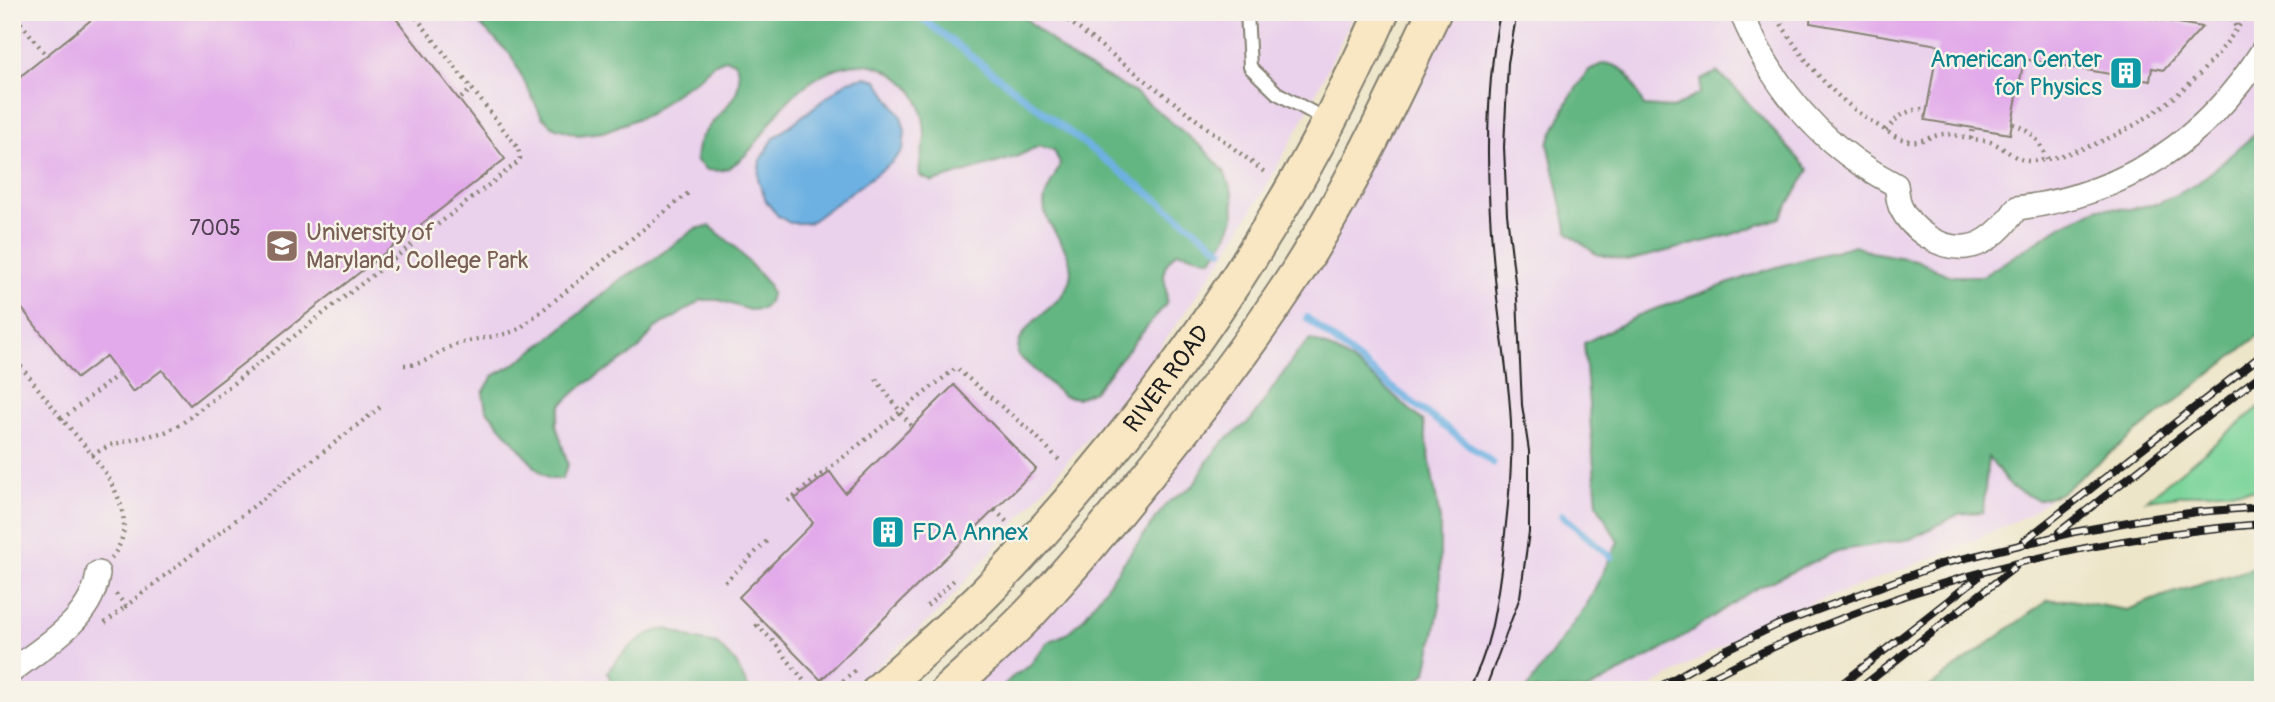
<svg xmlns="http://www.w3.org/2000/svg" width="2275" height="702" viewBox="0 0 2275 702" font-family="Pangolin,sans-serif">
<rect width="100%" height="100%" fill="#f7f3e8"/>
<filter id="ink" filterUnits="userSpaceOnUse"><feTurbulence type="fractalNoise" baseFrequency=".0143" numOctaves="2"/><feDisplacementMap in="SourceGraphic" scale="14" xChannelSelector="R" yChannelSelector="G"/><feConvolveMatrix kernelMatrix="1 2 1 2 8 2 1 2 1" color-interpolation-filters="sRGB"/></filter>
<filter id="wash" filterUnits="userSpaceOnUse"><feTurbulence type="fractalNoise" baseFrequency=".00686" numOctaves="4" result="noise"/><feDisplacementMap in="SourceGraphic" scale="28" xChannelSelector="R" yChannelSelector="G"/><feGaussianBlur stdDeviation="1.57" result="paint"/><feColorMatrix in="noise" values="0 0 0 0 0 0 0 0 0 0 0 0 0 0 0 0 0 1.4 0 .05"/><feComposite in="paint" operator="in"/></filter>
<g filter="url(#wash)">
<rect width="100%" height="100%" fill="#ede5c8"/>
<!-- built -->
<path fill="#ead1ec" d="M 12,12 L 1355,12 L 1306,114 L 1266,187 L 1222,259 L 1141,375 L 941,610 L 850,690 L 12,690 Z
M 1443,12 L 2263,12 L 2263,333 L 2028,515 L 1953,550 L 1768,620 L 1645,690 L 959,690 L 1156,484 Z"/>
<!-- green -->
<path fill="#7bd49a" stroke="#4c785b" stroke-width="2" d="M 2263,404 L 2263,490 L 2220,491 L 2146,500 Z"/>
<!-- forest -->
<path fill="#64b682" stroke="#40694f" stroke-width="2" d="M 467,12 L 1018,12 L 1070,57 L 1137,94 L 1204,149 L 1224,171 L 1233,195 L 1234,218 L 1226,238 L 1212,259 C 1199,260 1190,252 1177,252 C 1153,275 1170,277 1166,304 L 1094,391 L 1078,398 L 1063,396 L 1018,355 C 1015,320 1064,310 1070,278 C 1077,247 1038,225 1045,198 C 1048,187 1056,175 1060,164 L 1054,150 L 1039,146 L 1016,157 L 933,182 L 920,176 C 917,161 925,150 925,135 C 925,126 922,112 919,103 C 913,88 900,77 886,70 C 850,52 807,79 783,106 C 765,127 753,156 726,169 C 720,172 713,170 706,170 L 696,160 C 697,153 697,144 701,138 C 716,111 751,97 735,62 L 725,59 L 713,64 L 698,79 L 681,89 L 649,114 L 603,132 L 578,135 L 554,127 L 542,117 L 511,55 Z
M 1604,63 C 1632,67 1632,84 1644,106 L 1673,108 L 1699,94 L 1701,80 L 1717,72 L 1732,85 L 1809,170 L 1780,218 L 1730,235 L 1628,261 L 1596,254 L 1568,233 L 1548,143 L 1570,97 L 1589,70 Z
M 2263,124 L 2263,332 L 2059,494 L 2037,500 L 2011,487 L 1988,457 L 1983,512 L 1959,514 L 1911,539 L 1837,551 L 1753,590 L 1669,646 L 1587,690 L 1526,690 L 1586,606 L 1618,542 L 1597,504 L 1584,343 L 1644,313 L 1770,269 L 1855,245 L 1871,252 L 1916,260 L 1950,276 L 1983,276 L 2064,224 L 2099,208 L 2129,209 L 2160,203 L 2197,184 L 2247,141 Z
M 710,226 L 735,247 L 768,284 L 771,294 L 769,302 L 762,309 L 749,310 L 719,300 L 701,300 L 677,316 L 655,328 L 638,350 L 581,387 L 561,405 L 556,424 L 568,465 L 562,479 L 549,479 L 536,468 L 486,409 L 483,393 L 493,376 L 515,364 L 550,338 L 622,278 L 646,265 L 695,229 Z
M 1310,340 C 1348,350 1393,396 1423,421 L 1440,520 L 1440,605 L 1426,673 L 1406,690 L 1000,690 L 1011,678 L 1029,666 L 1048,642 L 1066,634 L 1082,620 L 1167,503 L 1194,485 L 1208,460 L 1223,442 L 1251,420 L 1298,352 Z
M 2263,565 L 2263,690 L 1925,690 L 2048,600 L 2070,600 L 2127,610 L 2160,597 Z
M 668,629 L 697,640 L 717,644 L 736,663 L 749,690 L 615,690 L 607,672 C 623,652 643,630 668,629 Z"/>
<!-- water -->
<path fill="#6db1e2" stroke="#44667f" stroke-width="2" d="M 865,77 L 877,80 L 901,116 L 905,131 L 903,150 L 891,163 L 809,223 L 790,223 L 778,216 L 766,201 L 758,179 L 760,160 L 774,138 L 848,81 Z"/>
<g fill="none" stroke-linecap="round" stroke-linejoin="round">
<!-- stream -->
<path stroke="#6db1e2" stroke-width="7" d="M 914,12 L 1222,250
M 1307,318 L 1389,385 L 1493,463
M 1562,515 L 1611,557"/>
</g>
<g id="blocks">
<!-- building -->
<path fill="#e2aaea" d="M 101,12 L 391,12 L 505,159 L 190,405 L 162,370 L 133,392 L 106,356 L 77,378 L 12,296 L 12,83 Z
M 1811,12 L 2112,12 L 2202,27 L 2164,70 L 2152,68 L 2150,81 L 2024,59 L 2010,134 L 1925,120 L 1938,45 L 1810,23 Z
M 954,385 L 1036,469 L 821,680 L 739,597 L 813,523 L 795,499 L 830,472 L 845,493 Z"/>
</g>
</g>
<g filter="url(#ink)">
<use href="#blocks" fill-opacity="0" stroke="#848072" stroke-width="2"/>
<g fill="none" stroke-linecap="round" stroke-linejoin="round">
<defs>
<path id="lane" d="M 1247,12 L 1250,67 L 1277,93 L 1328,121"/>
<path id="street" d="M 1741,12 C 1772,87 1823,148 1896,185 C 1897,191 1898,200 1900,206 C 1911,230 1940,250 1966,247 C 1988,245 2006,224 2017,208 C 2123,195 2206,141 2263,50
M 12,671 C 46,644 93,619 98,573"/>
<g id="secondary">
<path id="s1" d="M 879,690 C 918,655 959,621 995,583 C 1154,416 1289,223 1382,12"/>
<path d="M 948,690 C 975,665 1003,641 1029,614 C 1065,576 1099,535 1132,494 C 1190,423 1246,351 1296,274 C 1349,191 1392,101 1434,12"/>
</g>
</defs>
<!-- lane casing -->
<use href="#lane" stroke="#848072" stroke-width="16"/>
<!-- street casing -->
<use href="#street" stroke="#848072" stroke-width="26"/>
<!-- secondary casing -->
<use href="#secondary" stroke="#848072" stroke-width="37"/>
<!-- path -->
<path stroke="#848072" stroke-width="4.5" stroke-dasharray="2 5" stroke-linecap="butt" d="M 12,12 L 47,56
M 1057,12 L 1267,174
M 1774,12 C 1801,58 1831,97 1877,125 C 1888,132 1897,139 1910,141 C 1922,143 1934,134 1946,134 C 1955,135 1964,137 1973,139 C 1979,140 1987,140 1993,143 C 2007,149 2015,161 2031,161 C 2046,161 2063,155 2078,150 C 2150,127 2208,76 2248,12
M 2228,12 L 2237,29
M 461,98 L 472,89
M 2013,124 C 2031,131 2040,139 2046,159
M 1886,131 C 1897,116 1909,108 1928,109
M 1971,139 L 1973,127
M 12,355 L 62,419
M 404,365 C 423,366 433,355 450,347 C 472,337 497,339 519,329 L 691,191
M 876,379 L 912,427
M 92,455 L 110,445 L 165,432 L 181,424 L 517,163 L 520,158 L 518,148 L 412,12
M 788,501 L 956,368 L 1034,434 L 1062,463
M 995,510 L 1009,524
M 111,558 C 150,513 90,452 62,419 L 119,374
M 725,582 L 767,541
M 116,594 L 126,606 L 383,405
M 927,606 L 956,578
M 762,620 L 757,625 L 774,642 L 811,690
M 105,623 L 126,606
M 832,690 L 858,668"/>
<!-- lane -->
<use href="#lane" stroke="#fff" stroke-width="12"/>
<!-- street -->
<use href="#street" stroke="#fff" stroke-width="23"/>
<!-- secondary -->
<use href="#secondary" stroke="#f9e7c3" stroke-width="33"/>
<!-- tram -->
<path stroke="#1c1c1c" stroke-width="2" d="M 1468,690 C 1491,651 1496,606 1502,562 C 1505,530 1510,495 1511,462 C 1514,408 1503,352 1497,298 C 1487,204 1482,106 1500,12
M 1485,690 L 1520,597 L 1529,532 L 1529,451 L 1522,405 L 1517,298 L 1507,214 L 1504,147 L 1508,63 L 1517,12"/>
<defs>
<path id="rail" d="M 2059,532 L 2263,373
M 2024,541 L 2263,354
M 1654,690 L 1723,651 L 1777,625 L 1941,564 L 2074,532 L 2139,520 L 2197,512 L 2263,507
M 1687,690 C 1864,594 2063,539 2263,524
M 1834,690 L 1977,578
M 1858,690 L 2015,567"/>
</defs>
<!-- rail casing -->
<use href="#rail" stroke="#1c1c1c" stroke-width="8"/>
<!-- rail -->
<use href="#rail" stroke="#f7f3e8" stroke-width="5" stroke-dasharray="16" stroke-linecap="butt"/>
</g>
</g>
<!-- icons -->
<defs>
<symbol id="building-square" viewBox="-11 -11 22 22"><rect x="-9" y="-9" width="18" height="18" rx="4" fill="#0f9aa8" stroke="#f7f3e8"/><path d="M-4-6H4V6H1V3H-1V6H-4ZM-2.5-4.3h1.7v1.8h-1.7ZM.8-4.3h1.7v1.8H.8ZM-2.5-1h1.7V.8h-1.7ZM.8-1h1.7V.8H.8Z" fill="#fff"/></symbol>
<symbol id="university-square" viewBox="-11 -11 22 22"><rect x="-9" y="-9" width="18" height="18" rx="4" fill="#8d6e63" stroke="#f7f3e8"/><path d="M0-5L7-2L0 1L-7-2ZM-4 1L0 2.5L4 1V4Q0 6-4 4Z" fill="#fff"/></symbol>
</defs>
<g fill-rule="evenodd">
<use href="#building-square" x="2107" y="54" width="38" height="38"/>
<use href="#university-square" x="263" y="227" width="38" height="38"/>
<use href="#building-square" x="869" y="513" width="38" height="38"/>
</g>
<g text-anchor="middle" stroke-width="5" stroke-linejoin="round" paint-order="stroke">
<!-- number labels -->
<g font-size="21" fill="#4e4050">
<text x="215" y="235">7005</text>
</g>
<!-- culture labels -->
<g font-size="24" fill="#0d838f" stroke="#f7f3e8" text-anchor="end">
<text x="2102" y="67">American Center<tspan x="2102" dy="28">for Physics</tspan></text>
<text x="912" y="540" text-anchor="start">FDA Annex</text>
</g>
<!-- education labels -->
<g font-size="24" fill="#785e54" stroke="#f7f3e8" text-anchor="start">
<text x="306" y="240">University of<tspan x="306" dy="28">Maryland, College Park</tspan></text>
</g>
<!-- street labels -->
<g font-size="24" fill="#1c1c1c" stroke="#f7f3e8">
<text dy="8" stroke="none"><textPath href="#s1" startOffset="425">RIVER ROAD</textPath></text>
</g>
</g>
<!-- margin -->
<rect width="2275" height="702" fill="none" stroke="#f7f3e8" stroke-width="42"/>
</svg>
